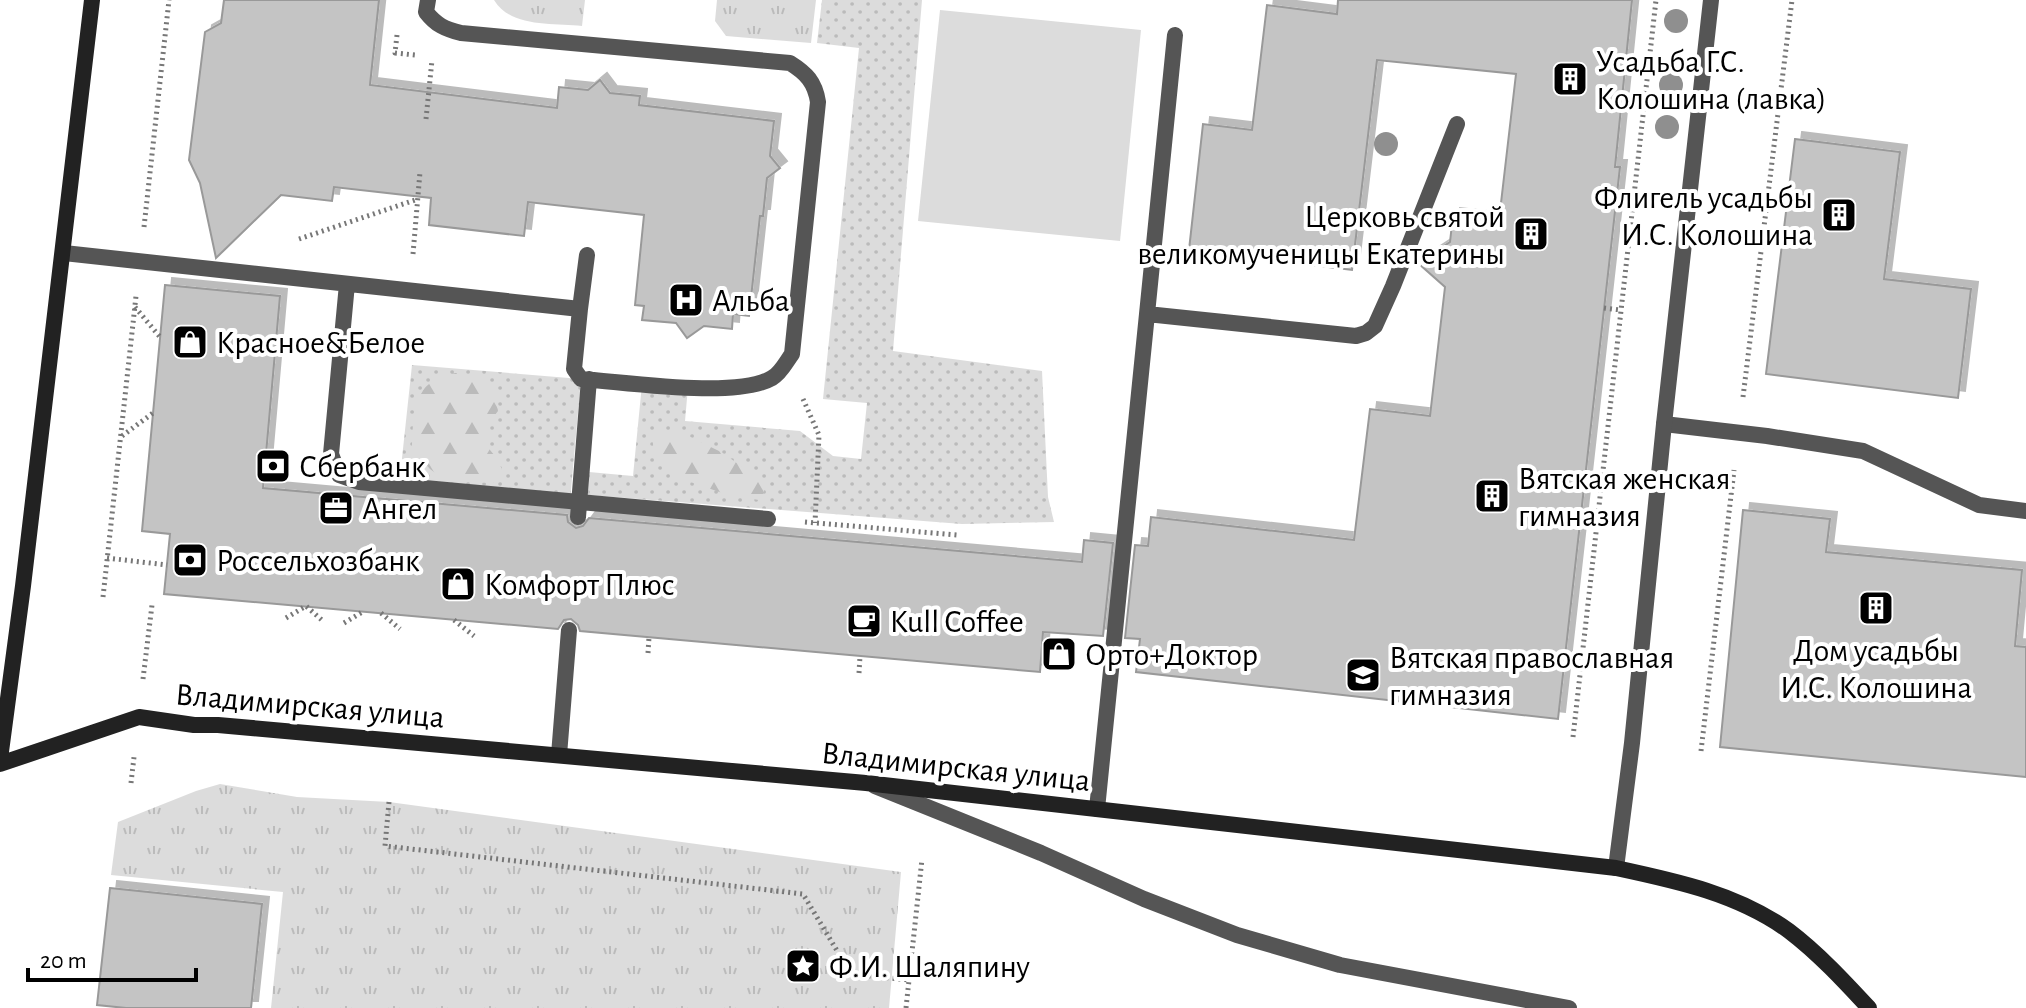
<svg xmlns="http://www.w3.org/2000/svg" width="2026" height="1008" viewBox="0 0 2026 1008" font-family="'Alegreya Sans',sans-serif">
<defs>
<pattern id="grass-dots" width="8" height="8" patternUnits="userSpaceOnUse" patternTransform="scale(2)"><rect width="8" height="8" fill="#dcdcdc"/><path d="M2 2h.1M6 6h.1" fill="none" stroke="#bbb" stroke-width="1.8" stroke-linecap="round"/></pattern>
<pattern id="forest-firs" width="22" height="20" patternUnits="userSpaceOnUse" patternTransform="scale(2)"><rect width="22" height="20" fill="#dcdcdc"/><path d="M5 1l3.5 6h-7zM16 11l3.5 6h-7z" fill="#bbb"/></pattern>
<pattern id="park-tufts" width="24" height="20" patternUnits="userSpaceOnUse" patternTransform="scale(2)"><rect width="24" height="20" fill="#dcdcdc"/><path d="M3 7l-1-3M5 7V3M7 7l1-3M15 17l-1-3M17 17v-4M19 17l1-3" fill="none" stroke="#bbb"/></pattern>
<filter id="shadow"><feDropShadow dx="7" dy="-7" stdDeviation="0" flood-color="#0004"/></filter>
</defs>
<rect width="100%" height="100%" fill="#fff"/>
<!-- grass -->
<path fill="url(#grass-dots)" d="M 822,0 L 922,0 L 893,351 L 1042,371 L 1048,497 L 1054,522 L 962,524 L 588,495 L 589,472 L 633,476 L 642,384 L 688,387 L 685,421 L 800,431 L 833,456 L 861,459 L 867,403 L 823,399 L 859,48 L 817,43 Z
M 412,365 L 581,379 L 570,501 L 399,486 Z"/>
<!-- forest -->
<path fill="url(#forest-firs)" d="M 456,373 L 483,377 L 495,393 L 498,411 L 488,424 L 485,444 L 495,456 L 502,469 L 493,483 L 446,481 L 430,469 L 412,449 C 414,411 411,381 456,373 Z
M 663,430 L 676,430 L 721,452 L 763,481 L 764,492 L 759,500 L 728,495 L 685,480 L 658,462 L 654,451 L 652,437 Z"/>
<!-- park -->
<path fill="url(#park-tufts)" d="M 494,0 L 585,0 L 582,26 C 553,23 511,28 494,0 Z
M 717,0 L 816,0 L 811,43 L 726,36 L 715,21 Z
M 220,784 L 297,797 L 389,802 L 901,872 L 889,1008 L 271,1008 L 283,892 L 111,875 L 118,822 L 196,791 Z"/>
<!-- garden -->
<path fill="#dcdcdc" d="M 940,10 L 1141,30 L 1120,241 L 918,221 Z"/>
<!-- building -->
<path fill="#c4c4c4" stroke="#999" stroke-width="2" filter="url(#shadow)" d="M 224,0 L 379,0 L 370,85 L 557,108 L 559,87 L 588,90 L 600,80 L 610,93 L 640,96 L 639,105 L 774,121 L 770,156 L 780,168 L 767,178 L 763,216 L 760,216 L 749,316 L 733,314 L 732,329 L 704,326 L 687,338 L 676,323 L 642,320 L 644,306 L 635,305 L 644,215 L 528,202 L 524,236 L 429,225 L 431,198 L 334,187 L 332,201 L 281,195 L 216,258 L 200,183 L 189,160 L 205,32 L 221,23 Z
M 1338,0 L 1632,0 L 1615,167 L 1620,167 L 1558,719 L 1136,672 L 1140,639 L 1125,638 L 1135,545 L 1148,546 L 1151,517 L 1354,540 L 1370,409 L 1430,416 L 1445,287 L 1418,263 L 1450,242 L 1453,215 L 1499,220 L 1516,74 L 1377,60 L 1352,270 L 1189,250 L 1203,124 L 1252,130 L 1267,5 L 1337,14 Z
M 1795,139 L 1900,152 L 1884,279 L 1971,289 L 1958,398 L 1766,374 Z
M 165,285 L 280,296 L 263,488 L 567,515 L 568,522 L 576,528 L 583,526 L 589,518 L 1082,562 L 1084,540 L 1113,543 L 1103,636 L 1043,632 L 1040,672 L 580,631 L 578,625 L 571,619 L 564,620 L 558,629 L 164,594 L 170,534 L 142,531 Z
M 1743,510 L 1830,519 L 1826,552 L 2022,570 L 2015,646 L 2026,647 L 2026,777 L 1720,747 Z
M 110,888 L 262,904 L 251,1008 L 126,1008 L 97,1005 Z"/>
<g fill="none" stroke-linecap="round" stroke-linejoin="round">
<!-- path -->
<path stroke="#777" stroke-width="5" stroke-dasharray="2 4" stroke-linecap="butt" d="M 397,35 L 395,53 L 415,55
M 426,119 L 432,60
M 144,227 L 169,0
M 299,239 L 418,199
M 413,254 L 420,172
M 135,307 L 160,337
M 1604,308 L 1621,310
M 1743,397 L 1792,0
M 803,399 L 819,435 L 815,523
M 122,436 L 153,413
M 805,522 L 957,535
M 107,558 L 167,565
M 103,597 L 136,296
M 381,613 L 400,629
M 286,618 L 306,606 L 324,622
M 454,620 L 474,636
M 344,623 L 364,611
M 648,653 L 649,637
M 859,673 L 860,656
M 143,679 L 152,605
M 1573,737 L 1656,0
M 1701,751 L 1734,470
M 131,783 L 134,757
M 389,802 L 385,846 L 803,894 L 851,974 L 909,980
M 906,1008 L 922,859"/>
<!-- lane -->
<path stroke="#555" stroke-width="16" d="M 64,253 L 580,309 L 574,369 L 581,379 C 626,382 736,399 772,378 C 781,373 786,362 792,354 L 818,102 C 815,82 806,73 790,63 L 461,33 C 445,29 436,25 426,12 L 428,0
M 347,284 L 331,454 L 339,475 L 359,482 L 768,519
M 580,309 L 587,255
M 1147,314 L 1175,35
M 1664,424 L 1767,436 L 1863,451 L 1979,505 L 2026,511
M 578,517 L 589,379
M 559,755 L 569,630
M 875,786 L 1041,853 L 1144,899 L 1237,935 L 1340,965 L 1569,1008
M 1097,809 L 1147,314 L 1356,336 L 1366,333 L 1375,326 L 1393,286 L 1457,124"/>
<!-- street -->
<path stroke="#555" stroke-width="16" d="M 1616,868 L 1632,743 L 1664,424 L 1711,0"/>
<!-- secondary -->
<path stroke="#222" stroke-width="16" d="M 0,759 L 23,586 L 92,0
M 0,764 L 139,717 L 194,725 L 218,725 L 866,783 L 1616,868 C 1677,881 1738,894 1789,931 C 1818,953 1844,981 1869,1008"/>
</g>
<!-- trees -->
<g fill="#8f8f8f">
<circle cx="1676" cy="21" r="12"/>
<circle cx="1671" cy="85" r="12"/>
<circle cx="1667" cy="127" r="12"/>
<circle cx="1386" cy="144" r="12"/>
</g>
<!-- icons -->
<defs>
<symbol id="building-square" viewBox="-11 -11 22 22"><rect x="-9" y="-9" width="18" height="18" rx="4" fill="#000" stroke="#fff"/><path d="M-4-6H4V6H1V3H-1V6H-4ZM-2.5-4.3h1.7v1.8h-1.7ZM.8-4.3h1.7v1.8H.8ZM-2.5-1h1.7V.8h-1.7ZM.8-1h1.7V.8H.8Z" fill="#fff"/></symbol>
<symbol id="hospital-square" viewBox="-11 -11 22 22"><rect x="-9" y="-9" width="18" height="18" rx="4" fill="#000" stroke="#fff"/><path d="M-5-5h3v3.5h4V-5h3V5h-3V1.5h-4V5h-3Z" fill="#fff"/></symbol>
<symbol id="shop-square" viewBox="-11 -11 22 22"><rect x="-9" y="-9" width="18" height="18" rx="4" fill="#000" stroke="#fff"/><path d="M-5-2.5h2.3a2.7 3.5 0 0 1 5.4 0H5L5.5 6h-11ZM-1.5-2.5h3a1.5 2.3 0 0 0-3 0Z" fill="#fff"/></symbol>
<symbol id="bank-square" viewBox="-11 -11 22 22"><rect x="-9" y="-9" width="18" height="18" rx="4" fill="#000" stroke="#fff"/><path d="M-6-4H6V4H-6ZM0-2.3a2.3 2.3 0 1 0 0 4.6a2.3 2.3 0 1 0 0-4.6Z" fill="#fff"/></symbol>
<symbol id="office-square" viewBox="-11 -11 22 22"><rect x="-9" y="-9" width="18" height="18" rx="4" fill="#000" stroke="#fff"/><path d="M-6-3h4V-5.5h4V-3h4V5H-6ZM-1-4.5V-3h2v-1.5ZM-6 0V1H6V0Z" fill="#fff"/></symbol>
<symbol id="cafe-square" viewBox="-11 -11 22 22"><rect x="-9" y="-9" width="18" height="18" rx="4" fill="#000" stroke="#fff"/><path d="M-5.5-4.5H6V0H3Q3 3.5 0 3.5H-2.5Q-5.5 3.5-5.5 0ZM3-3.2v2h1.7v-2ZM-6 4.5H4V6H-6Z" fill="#fff"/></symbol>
<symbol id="school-square" viewBox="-11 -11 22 22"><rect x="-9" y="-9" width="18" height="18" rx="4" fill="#000" stroke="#fff"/><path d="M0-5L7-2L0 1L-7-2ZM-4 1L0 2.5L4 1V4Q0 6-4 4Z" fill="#fff"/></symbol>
<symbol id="sight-square" viewBox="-11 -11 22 22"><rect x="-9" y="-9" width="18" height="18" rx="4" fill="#000" stroke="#fff"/><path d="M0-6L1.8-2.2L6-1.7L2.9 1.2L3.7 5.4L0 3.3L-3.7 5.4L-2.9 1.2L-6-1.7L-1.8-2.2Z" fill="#fff"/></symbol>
</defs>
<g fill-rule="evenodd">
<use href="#building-square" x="1550" y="59" width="40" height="40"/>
<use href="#building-square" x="1819" y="195" width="40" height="40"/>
<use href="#building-square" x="1511" y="214" width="40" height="40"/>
<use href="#hospital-square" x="666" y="280" width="40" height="40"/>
<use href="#shop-square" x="170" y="322" width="40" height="40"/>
<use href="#bank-square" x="253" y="446" width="40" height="40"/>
<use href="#building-square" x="1472" y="476" width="40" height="40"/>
<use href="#office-square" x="316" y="488" width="40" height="40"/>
<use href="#bank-square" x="170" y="540" width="40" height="40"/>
<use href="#shop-square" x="438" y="564" width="40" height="40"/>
<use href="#building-square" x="1856" y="588" width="40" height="40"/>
<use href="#cafe-square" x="844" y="601" width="40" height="40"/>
<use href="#shop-square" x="1039" y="634" width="40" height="40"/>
<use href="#school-square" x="1343" y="655" width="40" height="40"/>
<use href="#sight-square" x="783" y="946" width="40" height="40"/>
</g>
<g text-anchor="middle" stroke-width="8" stroke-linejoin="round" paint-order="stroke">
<!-- poi labels -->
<g font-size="32" fill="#000" stroke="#fff" text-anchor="start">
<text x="1596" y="72">Усадьба Г.С.<tspan x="1596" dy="37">Колошина (лавка)</tspan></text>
<text x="1813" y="208" text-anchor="end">Флигель усадьбы<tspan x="1813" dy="37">И.С. Колошина</tspan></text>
<text x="1505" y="227" text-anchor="end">Церковь святой<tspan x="1505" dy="37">великомученицы Екатерины</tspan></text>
<text x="712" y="311">Альба</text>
<text x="216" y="353">Красное&amp;Белое</text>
<text x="299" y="477">Сбербанк</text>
<text x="1518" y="489">Вятская женская<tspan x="1518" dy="37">гимназия</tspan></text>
<text x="362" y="519">Ангел</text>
<text x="216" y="571">Россельхозбанк</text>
<text x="484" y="595">Комфорт Плюс</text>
<text x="890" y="632">Kull Coffee</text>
<text x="1876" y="661" text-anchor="middle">Дом усадьбы<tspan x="1876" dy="37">И.С. Колошина</tspan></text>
<text x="1085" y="665">Орто+Доктор</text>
<text x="1389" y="668">Вятская православная<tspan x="1389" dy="37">гимназия</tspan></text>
<text x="829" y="977">Ф.И. Шаляпину</text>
</g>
<!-- street labels -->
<g font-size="32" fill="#000" stroke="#fff">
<text transform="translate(310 705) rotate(5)" y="11">Владимирская улица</text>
<text transform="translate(956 766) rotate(6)" y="11">Владимирская улица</text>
</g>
</g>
<!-- scale -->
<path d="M28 968v12h168v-12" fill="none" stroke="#000000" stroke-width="4"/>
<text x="40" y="968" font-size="24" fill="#000000" stroke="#ffffff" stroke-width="6" paint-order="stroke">20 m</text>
</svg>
